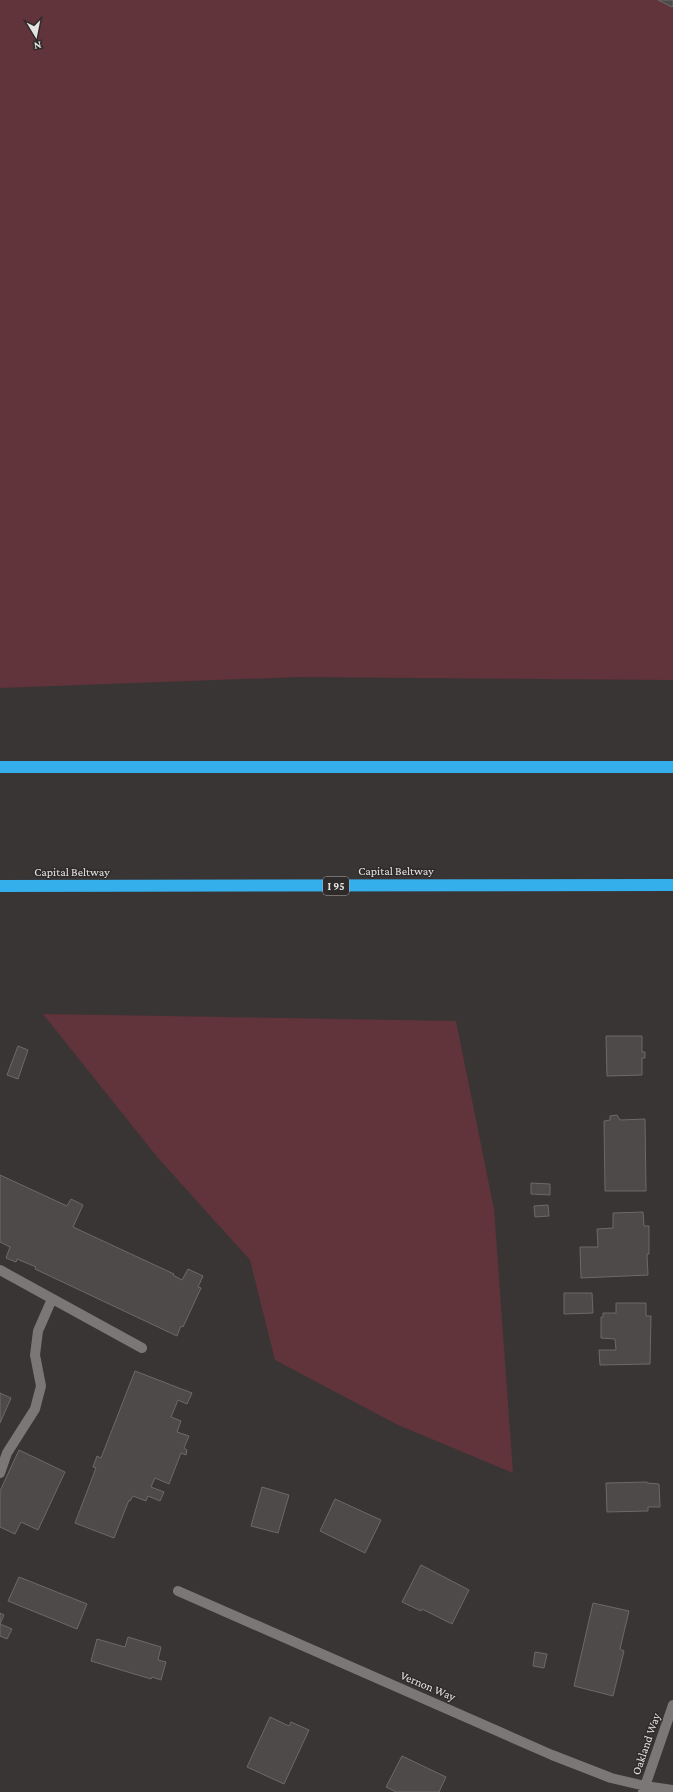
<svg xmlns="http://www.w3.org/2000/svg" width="673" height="1792" viewBox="0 0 673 1792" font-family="'Crimson Pro',serif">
<rect width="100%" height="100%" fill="#393535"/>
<!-- green -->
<path fill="#61333a" d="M 0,0 L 673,0 L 673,680 L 300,677 L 0,688 Z
M 43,1014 L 456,1021 L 494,1209 L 513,1473 L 398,1425 L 275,1360 L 250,1260 L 158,1158 Z"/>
<!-- building -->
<path fill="#4e4a4a" stroke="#6e6969" d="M 658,0 L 673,0 L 673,6 L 672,7 Z
M 606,1036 L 642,1036 L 642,1052 L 645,1052 L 645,1058 L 642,1058 L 642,1075 L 607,1076 Z
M 18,1046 L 28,1050 L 18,1079 L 7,1075 Z
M 617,1115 L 620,1120 L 645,1119 L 646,1191 L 605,1191 L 604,1121 L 610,1120 L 610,1116 Z
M 0,1175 L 67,1206 L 71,1199 L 83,1205 L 73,1227 L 174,1274 L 173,1275 L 182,1280 L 188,1269 L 203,1276 L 198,1287 L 201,1288 L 183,1327 L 181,1326 L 177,1336 L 35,1269 L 36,1267 L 17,1259 L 16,1262 L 6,1258 L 10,1247 L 0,1242 Z
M 531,1183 L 550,1184 L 550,1195 L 531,1194 Z
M 548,1205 L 549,1216 L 535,1217 L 534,1206 Z
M 643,1212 L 644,1226 L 649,1226 L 649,1254 L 647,1254 L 648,1275 L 581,1278 L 580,1247 L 598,1247 L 597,1229 L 613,1228 L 613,1213 Z
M 564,1293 L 592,1293 L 593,1313 L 564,1314 Z
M 616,1303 L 646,1303 L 646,1316 L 651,1316 L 650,1364 L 600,1365 L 599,1350 L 616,1350 L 615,1339 L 601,1338 L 601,1317 L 603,1317 L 603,1313 L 616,1313 Z
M 135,1371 L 192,1393 L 187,1404 L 178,1400 L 171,1417 L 181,1421 L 177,1432 L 189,1436 L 184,1448 L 187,1450 L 186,1455 L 181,1453 L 169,1484 L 155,1478 L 151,1487 L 164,1492 L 160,1501 L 148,1496 L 146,1501 L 133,1496 L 130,1501 L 129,1500 L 114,1538 L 75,1523 L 96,1468 L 93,1467 L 97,1456 L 101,1458 Z
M 0,1393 L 11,1398 L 0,1423 Z
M 19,1450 L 65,1472 L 38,1530 L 21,1522 L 15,1534 L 0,1527 L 0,1491 Z
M 647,1482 L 647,1483 L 659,1484 L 660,1507 L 648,1507 L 648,1511 L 607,1512 L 606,1483 Z
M 262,1487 L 289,1495 L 278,1533 L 251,1526 Z
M 335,1499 L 381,1520 L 365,1553 L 320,1531 Z
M 421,1565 L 469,1590 L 452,1624 L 422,1609 L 421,1611 L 402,1602 Z
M 19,1577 L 87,1604 L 77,1629 L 8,1601 Z
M 593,1603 L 629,1611 L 620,1649 L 624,1651 L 613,1696 L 574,1686 Z
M 0,1613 L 4,1615 L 0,1624 L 12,1629 L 7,1639 L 0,1636 Z
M 128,1637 L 161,1647 L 158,1660 L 166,1662 L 161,1680 L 152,1677 L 151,1679 L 91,1661 L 97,1639 L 125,1647 Z
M 535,1652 L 547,1654 L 544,1668 L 533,1666 Z
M 270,1717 L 289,1726 L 291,1722 L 309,1730 L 284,1784 L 247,1767 Z
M 402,1756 L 446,1777 L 439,1792 L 396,1792 L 386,1787 Z"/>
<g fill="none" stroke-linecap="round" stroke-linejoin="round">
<!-- minor -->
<path stroke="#7c7777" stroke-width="10" d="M 0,1270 L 142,1348
M 0,1473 L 7,1453 L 35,1409 L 41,1386 L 35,1355 L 38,1331 L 52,1299
M 178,1591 L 552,1755 L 611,1778 L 645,1786 L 673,1790
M 643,1792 L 673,1705"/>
<!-- highway -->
<path stroke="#35afec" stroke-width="12" d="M 0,767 L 673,767
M 0,886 L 673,885"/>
</g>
<g text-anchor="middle" stroke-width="3" stroke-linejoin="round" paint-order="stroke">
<!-- shield labels -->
<rect fill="#2f2b2b" stroke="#afacac" stroke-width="1" x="323" y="877" width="26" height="18" rx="3"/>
<g font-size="11" font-weight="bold" fill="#e6e3e3">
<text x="336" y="890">I 95</text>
</g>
<!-- street labels -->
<g font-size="12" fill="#e6e3e3" stroke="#2f2b2b">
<text x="396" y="875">Capital Beltway</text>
<text x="72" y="876">Capital Beltway</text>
<text transform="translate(428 1686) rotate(23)" y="4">Vernon Way</text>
<text transform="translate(646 1744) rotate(-71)" y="4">Oakland Way</text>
</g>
</g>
<!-- north arrow -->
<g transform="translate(36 36) rotate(170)" stroke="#2f2b2b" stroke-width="3" paint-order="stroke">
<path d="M0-3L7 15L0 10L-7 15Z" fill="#e6e3e3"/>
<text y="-6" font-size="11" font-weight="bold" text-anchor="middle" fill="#e6e3e3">N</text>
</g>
</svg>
